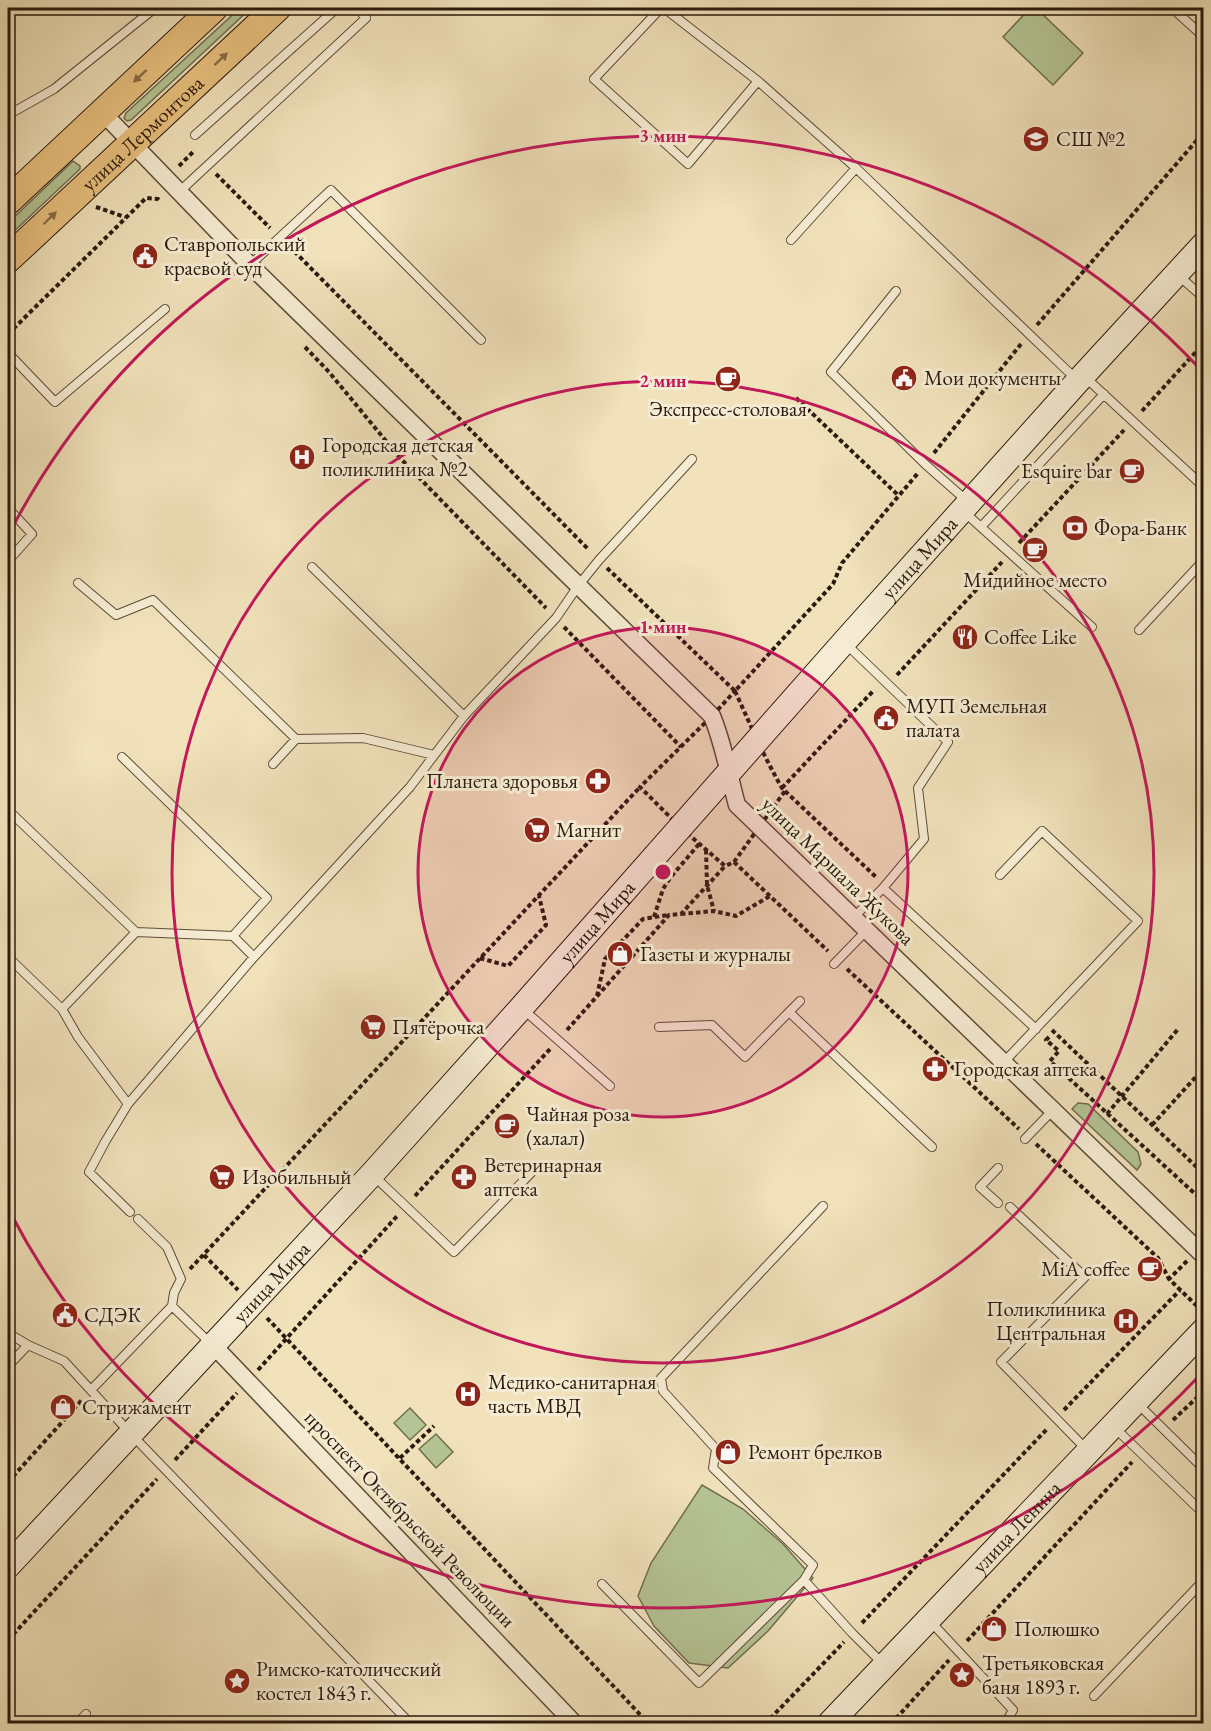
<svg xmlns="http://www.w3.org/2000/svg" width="1211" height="1731" viewBox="0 0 1211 1731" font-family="'EB Garamond',serif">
<rect width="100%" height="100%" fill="#f1e2bb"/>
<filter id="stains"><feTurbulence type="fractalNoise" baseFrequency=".00333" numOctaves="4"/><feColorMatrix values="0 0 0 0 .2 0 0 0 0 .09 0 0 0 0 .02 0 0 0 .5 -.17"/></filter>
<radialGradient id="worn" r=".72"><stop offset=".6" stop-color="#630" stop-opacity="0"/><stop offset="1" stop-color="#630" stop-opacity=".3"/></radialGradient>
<!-- green -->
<path fill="#b5c494" stroke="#706e50" stroke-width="1.5" d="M 240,8 L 251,8 L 131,120 L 127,121 L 124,118 L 126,113 Z
M 1030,8 L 1036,8 L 1083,53 L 1053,85 L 1003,37 Z
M 73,161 L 80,166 L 80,169 L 8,237 L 8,223 Z
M 1078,1103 L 1088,1104 L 1138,1152 L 1141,1164 L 1137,1170 L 1072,1109 Z
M 410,1408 L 426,1425 L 410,1440 L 394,1423 Z
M 436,1434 L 453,1452 L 436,1468 L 419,1449 Z
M 702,1485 L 743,1509 L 783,1544 L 813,1578 L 768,1631 L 728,1668 L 689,1663 L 654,1626 L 638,1596 L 651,1563 Z"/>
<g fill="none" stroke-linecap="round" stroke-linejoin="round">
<defs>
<path id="lane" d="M 501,8 L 503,10
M 661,8 L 594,79 L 688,164 L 758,81
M 664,8 L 758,81 L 856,168 L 1078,381
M 1172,8 L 1204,37
M 8,115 L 54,89 L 155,8
M 195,135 L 337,8
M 179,192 L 366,18 L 357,8
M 791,240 L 856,168
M 250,265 L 331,190 L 481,340
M 1179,276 L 1204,298
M 896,291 L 831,372 L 925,464 L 967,501
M 8,353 L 55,402 L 165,309
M 1085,377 L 1204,487
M 8,508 L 32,534 L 8,561
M 963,511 L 1092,627
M 981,527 L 1104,394
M 312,567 L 464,716
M 78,583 L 116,615 L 153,600 L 296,739 L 363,738 L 434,755
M 1139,630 L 1204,560
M 845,643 L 948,742 L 918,788 L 924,839 L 883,888 L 854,917
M 122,757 L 267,898 L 233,936
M 273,764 L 296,739
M 8,810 L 136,932
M 1000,875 L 1042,831 L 1138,921 L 1003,1063
M 883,888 L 1036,1029
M 8,957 L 62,1009
M 834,964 L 867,930
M 800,1001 L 789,1012 L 932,1147
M 524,1010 L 610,1086
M 659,1027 L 712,1025 L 745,1057 L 789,1012
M 128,1104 L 78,1037 L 62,1009 L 136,932 L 233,936 L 254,957 L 410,787 L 464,716 L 556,618 L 578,586 L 599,560 L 692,459
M 1025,1139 L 1052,1111
M 998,1168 L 980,1187 L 998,1203
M 374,1176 L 454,1252 L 531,1173
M 823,1206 L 661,1378 L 663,1391 L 716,1449 L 713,1468 L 813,1565 L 804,1580 L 852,1633 L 884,1665
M 1010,1207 L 1085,1277 L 1001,1362 L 1088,1451
M 130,1212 L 89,1172 L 105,1142 L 128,1104 L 254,957
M 138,1219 L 167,1247 L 181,1279 L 174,1293 L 172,1306 L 211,1344
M 8,1333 L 28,1345
M 8,1366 L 28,1345 L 64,1361 L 131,1434 L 405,1718
M 91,1390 L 172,1306
M 1138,1404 L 1204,1469
M 1115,1428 L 1204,1514
M 602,1584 L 699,1683 L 804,1580
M 931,1622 L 1013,1710 L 1005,1724
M 1094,1696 L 1204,1580
M 77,1724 L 86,1714"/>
<path id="street" d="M 102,112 L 250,265 L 712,716 C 724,745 729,776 737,805 L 1204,1256
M 213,1345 L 575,1724"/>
<g id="secondary">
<path id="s1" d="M 8,1566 L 372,1174 L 521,1008 L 844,642 L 1078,381 L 1204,244"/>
<path id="s2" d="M 829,1724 L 1204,1330"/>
</g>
<g id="primary">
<path d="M 8,201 L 214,8"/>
<path id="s3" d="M 8,259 L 277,8"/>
</g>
</defs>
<!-- lane casing -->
<use href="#lane" stroke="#5c4b38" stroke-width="10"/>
<!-- street casing -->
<use href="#street" stroke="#5c4b38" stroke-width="19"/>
<!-- secondary casing -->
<use href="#secondary" stroke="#2a190d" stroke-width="26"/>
<!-- primary casing -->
<use href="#primary" stroke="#2a190d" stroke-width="29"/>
<!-- path -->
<path stroke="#2a190d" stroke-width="4" stroke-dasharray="4.5 3" stroke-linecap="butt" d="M 179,166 L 194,151
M 216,174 L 270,228
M 96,207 L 125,217
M 289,246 L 589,550
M 1037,325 L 1204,132
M 8,334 L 146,198 L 158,199 L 160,201
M 305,347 L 329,372 L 400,458 L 546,608
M 796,398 L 899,496
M 1142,411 L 1204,343
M 934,453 L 1021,344
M 1019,543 L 1124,430
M 607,568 L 735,691 L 833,584 L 842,563 L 918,473
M 564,627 L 681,747
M 897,675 L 1002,562
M 735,691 C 750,724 764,757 782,788 L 785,791 L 734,862 L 725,866 L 681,828 L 640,787 L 712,716 Z
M 782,788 L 874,690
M 785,791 L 876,877
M 706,850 L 707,885 L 714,911
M 734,862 L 828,951
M 681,914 L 714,911 L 736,916 L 770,896
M 654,917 L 663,889 L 670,878 L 699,844
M 480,958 L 508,966 L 546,925 L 539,896
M 847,969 L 1019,1129
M 597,996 L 605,959 L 643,919 L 668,915
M 567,1030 L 669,915 L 681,914 L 725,866
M 1052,1030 L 1204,1174
M 1049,1037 L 1046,1040 L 1059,1051 L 1050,1061 L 1204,1202
M 1107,1114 L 1178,1029
M 1152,1125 L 1204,1068
M 1036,1144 L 1158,1258 L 1169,1279
M 415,1196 L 550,1049
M 204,1255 L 238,1290
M 1187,1261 L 1169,1279 L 1200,1309
M 190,1269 L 640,787
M 267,1318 L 649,1724
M 258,1370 L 398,1215
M 1064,1410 L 1180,1290
M 1173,1420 L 1204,1391
M 400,1458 L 434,1426
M 175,1460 L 237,1393
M 8,1482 L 82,1400
M 862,1623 L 1047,1429
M 8,1640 L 157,1479
M 967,1641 L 1132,1462
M 765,1724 L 844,1642
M 891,1724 L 949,1660"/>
<!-- lane -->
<use href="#lane" stroke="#f6ecd3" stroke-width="8"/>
<!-- street -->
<use href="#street" stroke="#f6ecd3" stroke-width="16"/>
<!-- secondary -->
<use href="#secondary" stroke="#f6ecd3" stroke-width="24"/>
<!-- primary -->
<use href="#primary" stroke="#e8c17e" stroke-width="27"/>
</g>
<!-- one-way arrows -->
<defs><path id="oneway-solid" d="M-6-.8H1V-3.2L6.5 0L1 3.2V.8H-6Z" transform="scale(1.5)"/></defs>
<g fill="#896d46">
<use href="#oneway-solid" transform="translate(221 59) rotate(-43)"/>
<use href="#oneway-solid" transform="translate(140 76) rotate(137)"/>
<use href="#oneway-solid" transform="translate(50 218) rotate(-44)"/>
</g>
<!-- distance rings -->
<circle cx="663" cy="872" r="245" fill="#c2185b" fill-opacity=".12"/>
<g fill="none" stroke="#c2185b" stroke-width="3">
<circle cx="663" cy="872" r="245"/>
<circle cx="663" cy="872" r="491"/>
<path d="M1201 1374A736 736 0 0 1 10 1212M10 532A736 736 0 0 1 1201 370"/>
</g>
<!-- icons -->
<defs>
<symbol id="school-disc" viewBox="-11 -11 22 22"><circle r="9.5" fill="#8f2418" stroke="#f6ecd3"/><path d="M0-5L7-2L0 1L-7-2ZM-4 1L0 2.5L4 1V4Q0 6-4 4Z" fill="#fff"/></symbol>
<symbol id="civic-disc" viewBox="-11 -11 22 22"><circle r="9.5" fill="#8f2418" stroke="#f6ecd3"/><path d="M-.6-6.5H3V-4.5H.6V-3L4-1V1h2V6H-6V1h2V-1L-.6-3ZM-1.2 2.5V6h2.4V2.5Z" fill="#fff"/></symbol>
<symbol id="cafe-disc" viewBox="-11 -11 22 22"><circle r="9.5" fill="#8f2418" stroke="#f6ecd3"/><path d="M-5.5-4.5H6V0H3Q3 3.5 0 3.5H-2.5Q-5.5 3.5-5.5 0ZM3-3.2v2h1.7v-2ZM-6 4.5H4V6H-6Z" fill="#fff"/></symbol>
<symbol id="hospital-disc" viewBox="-11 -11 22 22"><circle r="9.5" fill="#8f2418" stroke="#f6ecd3"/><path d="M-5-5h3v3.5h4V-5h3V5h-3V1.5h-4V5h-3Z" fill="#fff"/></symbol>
<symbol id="bank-disc" viewBox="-11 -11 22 22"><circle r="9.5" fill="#8f2418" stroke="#f6ecd3"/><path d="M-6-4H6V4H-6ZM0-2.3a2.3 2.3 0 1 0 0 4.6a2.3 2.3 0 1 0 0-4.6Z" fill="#fff"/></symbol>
<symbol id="restaurant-disc" viewBox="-11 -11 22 22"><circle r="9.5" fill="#8f2418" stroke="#f6ecd3"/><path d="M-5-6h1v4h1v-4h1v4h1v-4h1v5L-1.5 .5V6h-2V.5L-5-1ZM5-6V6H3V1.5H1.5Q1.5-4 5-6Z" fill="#fff"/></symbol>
<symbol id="pharmacy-disc" viewBox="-11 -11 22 22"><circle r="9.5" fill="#8f2418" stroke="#f6ecd3"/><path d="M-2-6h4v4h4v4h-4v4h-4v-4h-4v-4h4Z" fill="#fff"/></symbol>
<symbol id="supermarket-disc" viewBox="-11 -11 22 22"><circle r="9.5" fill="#8f2418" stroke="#f6ecd3"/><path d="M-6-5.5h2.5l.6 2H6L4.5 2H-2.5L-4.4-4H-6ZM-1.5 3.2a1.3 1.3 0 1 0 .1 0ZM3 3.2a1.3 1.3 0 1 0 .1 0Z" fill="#fff"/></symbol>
<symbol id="shop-disc" viewBox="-11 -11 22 22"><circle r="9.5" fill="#8f2418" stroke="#f6ecd3"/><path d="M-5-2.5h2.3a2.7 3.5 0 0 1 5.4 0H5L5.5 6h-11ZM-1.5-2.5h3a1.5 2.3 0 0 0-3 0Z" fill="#fff"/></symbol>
<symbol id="sight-disc" viewBox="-11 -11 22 22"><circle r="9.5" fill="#8f2418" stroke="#f6ecd3"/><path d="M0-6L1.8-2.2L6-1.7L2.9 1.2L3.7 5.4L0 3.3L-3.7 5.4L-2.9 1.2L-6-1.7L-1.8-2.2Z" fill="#fff"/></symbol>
</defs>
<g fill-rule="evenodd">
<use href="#school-disc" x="1021" y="124" width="30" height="30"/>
<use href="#civic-disc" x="130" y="241" width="30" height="30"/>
<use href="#civic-disc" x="889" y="363" width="30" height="30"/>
<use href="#cafe-disc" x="713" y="364" width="30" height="30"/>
<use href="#hospital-disc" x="287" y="442" width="30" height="30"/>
<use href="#cafe-disc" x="1117" y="456" width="30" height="30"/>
<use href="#bank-disc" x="1060" y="513" width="30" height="30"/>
<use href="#cafe-disc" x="1020" y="535" width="30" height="30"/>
<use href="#restaurant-disc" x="950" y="622" width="30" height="30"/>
<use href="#civic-disc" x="871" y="703" width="30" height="30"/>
<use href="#pharmacy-disc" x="583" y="766" width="30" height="30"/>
<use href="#supermarket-disc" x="522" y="815" width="30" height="30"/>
<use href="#shop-disc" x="605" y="939" width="30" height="30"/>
<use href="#supermarket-disc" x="358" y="1012" width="30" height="30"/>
<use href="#pharmacy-disc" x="920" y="1054" width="30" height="30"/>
<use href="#cafe-disc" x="492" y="1111" width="30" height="30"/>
<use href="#supermarket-disc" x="207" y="1162" width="30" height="30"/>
<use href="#pharmacy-disc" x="449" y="1162" width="30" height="30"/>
<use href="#cafe-disc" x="1135" y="1254" width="30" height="30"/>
<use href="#civic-disc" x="50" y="1300" width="30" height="30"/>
<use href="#hospital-disc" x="1111" y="1306" width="30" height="30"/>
<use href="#hospital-disc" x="453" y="1379" width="30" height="30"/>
<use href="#shop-disc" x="48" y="1392" width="30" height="30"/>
<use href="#shop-disc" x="713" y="1437" width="30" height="30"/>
<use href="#shop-disc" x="979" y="1614" width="30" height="30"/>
<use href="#sight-disc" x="947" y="1660" width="30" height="30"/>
<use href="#sight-disc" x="222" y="1666" width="30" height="30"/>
</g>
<g text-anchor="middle" stroke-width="6" stroke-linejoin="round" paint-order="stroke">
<!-- street labels -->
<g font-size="21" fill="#2a190d" stroke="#f6ecd3">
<text dy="7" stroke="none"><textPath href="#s3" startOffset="184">улица Лермонтова</textPath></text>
<text dy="7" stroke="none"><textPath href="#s1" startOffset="1359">улица Мира</textPath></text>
<text transform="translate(838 871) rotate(44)" y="7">улица Маршала Жукова</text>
<text dy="7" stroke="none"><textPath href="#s1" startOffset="873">улица Мира</textPath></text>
<text dy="7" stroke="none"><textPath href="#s1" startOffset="387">улица Мира</textPath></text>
<text transform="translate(410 1519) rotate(46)" y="7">проспект Октябрьской Революции</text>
<text dy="7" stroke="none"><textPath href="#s2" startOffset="272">улица Ленина</textPath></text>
</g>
<!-- poi labels -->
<g font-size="21" fill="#2a190d" stroke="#f6ecd3" text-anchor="start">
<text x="1056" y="146">СШ №2</text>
<text x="164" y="251">Ставропольский<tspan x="164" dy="24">краевой суд</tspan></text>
<text x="924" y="385">Мои документы</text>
<text x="728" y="416" text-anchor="middle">Экспресс-столовая</text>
<text x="322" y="452">Городская детская<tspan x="322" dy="24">поликлиника №2</tspan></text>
<text x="1112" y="478" text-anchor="end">Esquire bar</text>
<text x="1094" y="535">Фора-Банк</text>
<text x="1035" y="587" text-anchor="middle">Мидийное место</text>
<text x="984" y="644">Coffee Like</text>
<text x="906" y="713">МУП Земельная<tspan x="906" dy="24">палата</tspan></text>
<text x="578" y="788" text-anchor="end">Планета здоровья</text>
<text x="556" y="837">Магнит</text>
<text x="640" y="961">Газеты и журналы</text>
<text x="392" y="1034">Пятёрочка</text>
<text x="954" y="1076">Городская аптека</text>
<text x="526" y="1121">Чайная роза<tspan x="526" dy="24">(халал)</tspan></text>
<text x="484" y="1172">Ветеринарная<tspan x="484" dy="24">аптека</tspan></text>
<text x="242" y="1184">Изобильный</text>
<text x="1130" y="1276" text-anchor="end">MiA coffee</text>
<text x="1106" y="1316" text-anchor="end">Поликлиника<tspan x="1106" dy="24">Центральная</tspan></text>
<text x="84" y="1322">СДЭК</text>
<text x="488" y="1389">Медико-санитарная<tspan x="488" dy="24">часть МВД</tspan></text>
<text x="82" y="1414">Стрижамент</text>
<text x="748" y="1459">Ремонт брелков</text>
<text x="1014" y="1636">Полюшко</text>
<text x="982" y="1670">Третьяковская<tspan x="982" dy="24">баня 1893 г.</tspan></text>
<text x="256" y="1676">Римско-католический<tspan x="256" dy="24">костел 1843 г.</tspan></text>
</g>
</g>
<circle cx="663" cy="872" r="9" fill="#c2185b" stroke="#f6ecd3" stroke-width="3"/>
<g font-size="18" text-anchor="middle" font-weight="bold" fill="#c2185b" stroke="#f6ecd3" stroke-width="6" stroke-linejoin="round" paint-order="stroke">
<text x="663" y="142">3 мин</text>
<text x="663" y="387">2 мин</text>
<text x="663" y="633">1 мин</text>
</g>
<!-- margin -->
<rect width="1211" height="1731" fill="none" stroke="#f1e2bb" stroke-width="30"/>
<rect x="9" y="9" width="1193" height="1713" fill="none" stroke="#2a190d" stroke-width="3"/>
<rect x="15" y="15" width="1181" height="1701" fill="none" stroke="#2a190d" stroke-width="1.5"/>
<rect width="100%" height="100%" filter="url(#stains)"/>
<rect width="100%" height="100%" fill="url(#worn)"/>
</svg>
